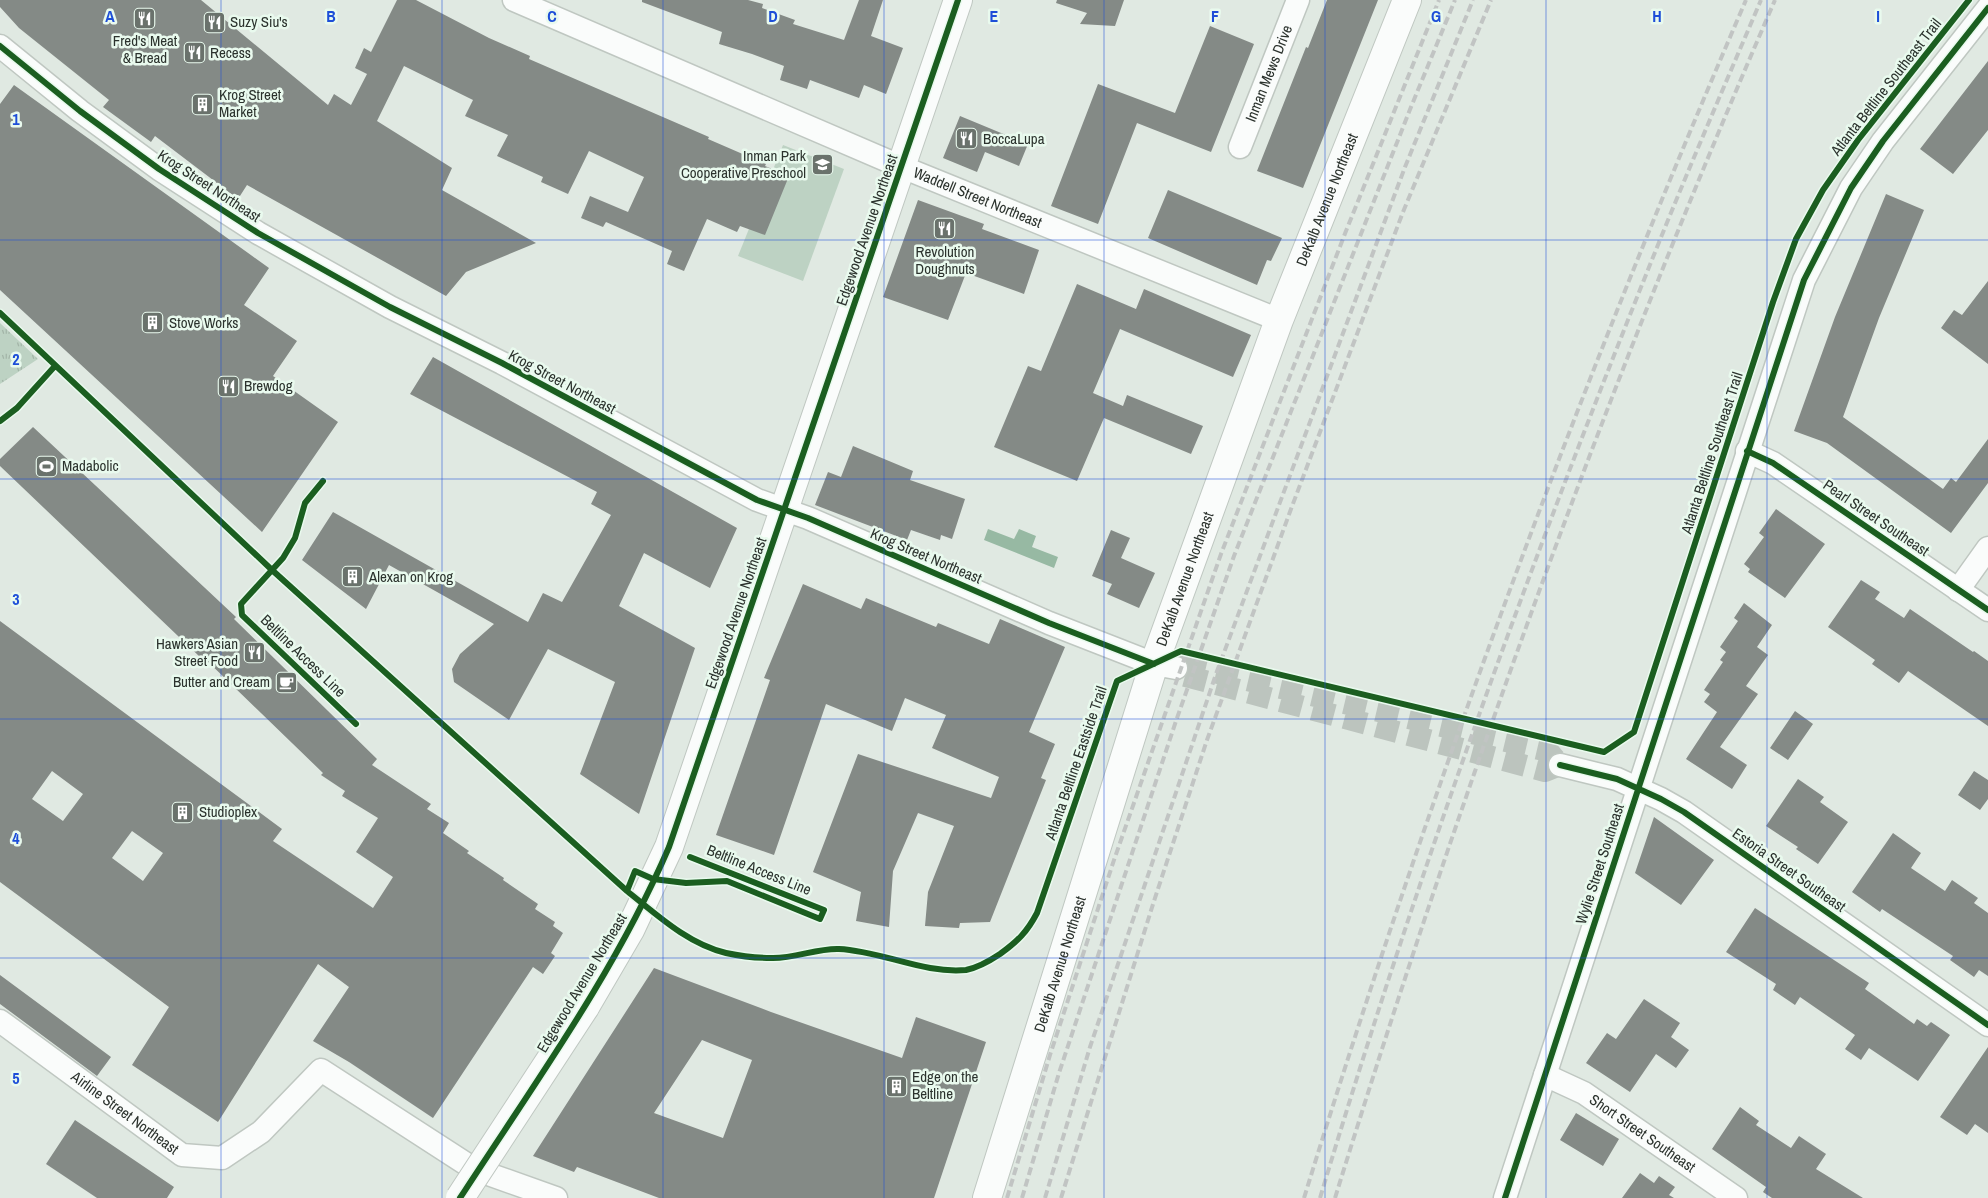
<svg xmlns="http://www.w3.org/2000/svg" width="1988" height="1198" viewBox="0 0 1988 1198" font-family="'Archivo Narrow',sans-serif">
<defs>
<pattern id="grass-tufts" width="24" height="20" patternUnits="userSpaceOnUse" patternTransform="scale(1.25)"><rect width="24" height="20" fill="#bdd2c3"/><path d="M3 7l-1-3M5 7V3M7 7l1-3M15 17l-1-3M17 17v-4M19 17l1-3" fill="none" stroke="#a3b5a8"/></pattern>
</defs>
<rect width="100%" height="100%" fill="#e0e9e2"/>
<!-- grass -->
<path fill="url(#grass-tufts)" d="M 0,323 L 38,359 L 0,384 Z"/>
<!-- park -->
<path fill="#bdd2c3" d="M 783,145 L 844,169 L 803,281 L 738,256 Z"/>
<!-- water -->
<path fill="#97b9a3" d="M 988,529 L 1014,539 L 1019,529 L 1036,536 L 1032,547 L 1058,557 L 1054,568 L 984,540 Z"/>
<!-- building -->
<path fill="#848a86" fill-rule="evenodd" d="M 0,0 L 201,0 L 328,105 L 334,94 L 351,105 L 367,74 L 355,68 L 364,48 L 371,52 L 397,0 L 416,0 L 489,38 L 530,56 L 529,59 L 709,137 L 708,139 L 766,164 L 765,166 L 789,176 L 765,235 L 740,226 L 737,232 L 707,219 L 684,271 L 667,264 L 672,251 L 606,222 L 603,227 L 581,218 L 590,196 L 628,212 L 644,177 L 589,151 L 568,194 L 541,182 L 543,177 L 497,156 L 508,135 L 465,116 L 473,100 L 404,66 L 377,121 L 452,168 L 442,190 L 536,243 L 466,272 L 446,296 L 247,185 L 238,199 L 155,136 L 151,142 L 103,107 L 109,100 L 19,28 L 0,7 Z
M 642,0 L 748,0 L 763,4 L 762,8 L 795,20 L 793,24 L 844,40 L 859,0 L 883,0 L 871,36 L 903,48 L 886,94 L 864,85 L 859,98 L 810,80 L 807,89 L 780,80 L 784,66 L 752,54 L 719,44 L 722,32 L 642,2 Z
M 1057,0 L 1124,0 L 1115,26 L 1080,24 L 1087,13 L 1056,3 Z
M 1327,0 L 1378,0 L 1303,188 L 1257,171 L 1306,47 L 1308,48 Z
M 1210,26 L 1254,44 L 1211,152 L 1137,123 L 1098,224 L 1051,206 L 1098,84 L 1175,113 Z
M 1988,61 L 1988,130 L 1953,174 L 1920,149 Z
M 14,85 L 269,268 L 244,305 L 297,341 L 273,376 L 338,422 L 262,532 L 0,290 L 0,104 Z
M 960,116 L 1028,144 L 1019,166 L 985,152 L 977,172 L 943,158 Z
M 1168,190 L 1282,238 L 1271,261 L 1267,260 L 1257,285 L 1148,238 Z
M 1886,194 L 1924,210 L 1879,318 L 1843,417 L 1943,489 L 1951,478 L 1956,482 L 1988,439 L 1988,483 L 1951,533 L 1827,443 L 1794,431 L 1835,317 Z
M 918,200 L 984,224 L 982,229 L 1039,250 L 1024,294 L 966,273 L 948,320 L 883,297 Z
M 1988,281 L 1988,364 L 1941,328 L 1954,310 L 1962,315 Z
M 1077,284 L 1136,309 L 1144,289 L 1251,335 L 1233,377 L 1120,329 L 1093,393 L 1123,406 L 1127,395 L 1203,426 L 1191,454 L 1104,418 L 1077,481 L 994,447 L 1028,366 L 1041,371 Z
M 433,357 L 737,528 L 710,588 L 644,553 L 619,606 L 695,648 L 639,814 L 580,774 L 615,682 L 548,649 L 509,720 L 454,682 L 452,669 L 460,654 L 494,624 L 389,565 L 366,609 L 302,560 L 333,512 L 528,622 L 543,593 L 562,602 L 611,515 L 591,504 L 597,492 L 410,394 Z
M 33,427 L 236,617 L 234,619 L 377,759 L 372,765 L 431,804 L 427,809 L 449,823 L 443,833 L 469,851 L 467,853 L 504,878 L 503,880 L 538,904 L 535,909 L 555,922 L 553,926 L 563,933 L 551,953 L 555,956 L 543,974 L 533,967 L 433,1118 L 349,1062 L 313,1041 L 349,987 L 318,964 L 218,1122 L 132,1065 L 169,1007 L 0,882 L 0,621 L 282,829 L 273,841 L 373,908 L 393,877 L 356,852 L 378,818 L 342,796 L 345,791 L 321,775 L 323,773 L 201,655 L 200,657 L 0,466 L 0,459 ZM 52,771 L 83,794 L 63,821 L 32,799 ZM 132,831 L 163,853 L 143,881 L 112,858 Z
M 853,446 L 913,471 L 910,480 L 965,499 L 952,539 L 941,535 L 940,540 L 911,530 L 907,540 L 815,505 L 828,472 L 841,477 Z
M 1776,509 L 1825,544 L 1785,598 L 1748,572 L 1750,569 L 1744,564 L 1764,537 L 1759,533 Z
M 1111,530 L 1130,538 L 1121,558 L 1155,573 L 1139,608 L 1107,594 L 1112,584 L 1092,576 Z
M 1861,580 L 1880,592 L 1875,599 L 1904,618 L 1910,609 L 1973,652 L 1974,651 L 1988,661 L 1988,726 L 1908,671 L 1899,683 L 1872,664 L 1875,660 L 1828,627 Z
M 803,584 L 861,609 L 866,598 L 936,627 L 938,623 L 989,644 L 1000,619 L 1065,647 L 1029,732 L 1055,744 L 1041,778 L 1046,780 L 990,922 L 960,923 L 959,928 L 925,926 L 928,892 L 954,826 L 918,813 L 893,871 L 889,927 L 856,921 L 861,892 L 813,872 L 858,754 L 991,798 L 999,777 L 932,748 L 946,715 L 905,698 L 892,731 L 826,704 L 774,855 L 716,835 L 770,680 L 764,678 Z
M 1744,603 L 1772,625 L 1757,647 L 1768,655 L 1746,686 L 1758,694 L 1720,747 L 1747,765 L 1732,789 L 1686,759 L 1717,712 L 1704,702 L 1710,694 L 1704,690 L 1723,662 L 1720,660 L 1726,652 L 1720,647 L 1738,621 L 1734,618 Z
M 1795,711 L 1813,724 L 1788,760 L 1770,748 Z
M 1974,771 L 1988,780 L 1988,799 L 1980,810 L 1958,795 Z
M 1798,779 L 1824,797 L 1820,802 L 1848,822 L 1818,864 L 1796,849 L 1798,847 L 1766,826 Z
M 1654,817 L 1714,860 L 1681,905 L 1635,873 Z
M 1893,833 L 1921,853 L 1911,868 L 1945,891 L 1952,880 L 1978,898 L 1974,903 L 1988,913 L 1988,976 L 1979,970 L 1974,977 L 1950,960 L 1953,956 L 1882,909 L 1880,912 L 1852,892 Z
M 1755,908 L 1869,983 L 1865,989 L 1914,1024 L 1917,1019 L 1927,1026 L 1931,1022 L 1950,1035 L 1918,1081 L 1869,1048 L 1861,1060 L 1845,1049 L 1855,1035 L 1800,997 L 1795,1005 L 1773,990 L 1776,984 L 1726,952 Z
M 654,968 L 771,1012 L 902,1058 L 916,1017 L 986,1042 L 934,1198 L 659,1198 L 577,1167 L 574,1172 L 533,1156 ZM 702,1040 L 752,1060 L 723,1138 L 654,1113 Z
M 0,975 L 111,1057 L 97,1076 L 0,1004 Z
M 1644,999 L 1680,1023 L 1671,1037 L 1689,1050 L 1676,1068 L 1656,1054 L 1630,1092 L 1586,1063 L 1607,1033 L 1616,1039 Z
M 1988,1047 L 1988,1133 L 1975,1124 L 1967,1135 L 1940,1117 Z
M 1740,1107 L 1759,1121 L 1756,1125 L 1791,1148 L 1799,1136 L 1826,1154 L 1816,1169 L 1863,1198 L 1772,1198 L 1763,1192 L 1766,1187 L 1712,1149 Z
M 1576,1113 L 1619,1139 L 1603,1166 L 1560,1140 Z
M 75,1120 L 174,1187 L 167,1198 L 97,1198 L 46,1164 Z
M 1640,1173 L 1654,1183 L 1659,1176 L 1675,1187 L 1669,1195 L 1674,1198 L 1622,1198 Z"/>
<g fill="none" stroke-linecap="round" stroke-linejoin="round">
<!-- minor-tunnel -->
<path stroke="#bcc4be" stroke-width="22" stroke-dasharray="22 11" stroke-linecap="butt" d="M 1184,665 L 1548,751 L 1560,765 L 1545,771 L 1182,675 L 1176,668 Z"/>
<defs>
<g id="minor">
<path id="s1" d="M 514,0 L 902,167 L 1279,320"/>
<path d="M 0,46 L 80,111 L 159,169 L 258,233 L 390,307 L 502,363 L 757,500 L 808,518 L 1049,623 L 1154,664 L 1176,668"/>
<path id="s2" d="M 1240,147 L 1298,0"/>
<path d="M 1747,451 L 1773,463 L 1988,610"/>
<path d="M 1958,590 L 1988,548"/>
<path d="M 1560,765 L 1617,779 L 1661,799 L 1684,812 L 1988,1025"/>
<path id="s3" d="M 0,1021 L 182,1155 L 222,1158 L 261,1132 L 321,1070 L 474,1169 L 556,1198"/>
<path id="s4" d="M 1545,1075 L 1584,1093 L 1736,1198"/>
<path d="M 1505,1198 L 1804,280 L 1851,188 L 1883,141 L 1988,8"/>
</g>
<g id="major">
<path d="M 585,1007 L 630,930 L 669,847 L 958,0"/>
<path id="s5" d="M 987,1198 L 1154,664 L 1279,320 L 1407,0"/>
</g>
</defs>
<!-- minor casing -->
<use href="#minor" stroke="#bfc7c1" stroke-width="25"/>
<!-- major casing -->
<use href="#major" stroke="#bfc7c1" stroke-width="30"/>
<!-- minor -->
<use href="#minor" stroke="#fafcfb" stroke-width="22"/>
<!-- major -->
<use href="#major" stroke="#fafcfb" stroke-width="28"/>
<!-- rail -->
<path stroke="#c1c4c3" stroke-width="4" stroke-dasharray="8 4" stroke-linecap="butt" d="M 1007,1198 L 1050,1055 L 1114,860 L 1221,554 L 1346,231 L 1439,0
M 1022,1198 L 1059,1073 L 1176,721 L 1234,556 L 1411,107 L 1455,0
M 1045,1198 L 1090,1047 L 1216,674 L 1405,167 L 1473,0
M 1061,1198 L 1154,901 L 1207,740 L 1291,509 L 1403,212 L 1491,0
M 1304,1198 C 1430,790 1577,391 1746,0
M 1320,1198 C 1419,868 1537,544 1666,225 C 1697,149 1729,75 1761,0
M 1335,1198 C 1461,791 1605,391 1775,0"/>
<defs>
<path id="major-bridge" d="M 460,1198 L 585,1007"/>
</defs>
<!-- major-bridge casing -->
<use href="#major-bridge" stroke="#bfc7c1" stroke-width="30" stroke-linecap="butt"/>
<!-- major-bridge -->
<use href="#major-bridge" stroke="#fafcfb" stroke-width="28"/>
<defs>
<path id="cycleway" d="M 0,46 L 80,111 L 159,169 L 258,233 L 390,307 L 502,363 L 757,500 L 808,518 L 1049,623 L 1154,664
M 0,313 L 272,570 L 627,891 C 657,915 688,944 726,953 C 740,956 757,958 771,958 C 794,959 817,948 839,949 C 882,951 923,974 966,970 C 976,968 991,960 1000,954 C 1018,941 1027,932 1037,913 L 1117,681 L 1181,651 L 1604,752 L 1634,732 L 1773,302 L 1796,239 L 1823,190 L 1858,140 L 1969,0
M 0,421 L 17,408 L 55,366
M 1747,451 L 1773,463 L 1988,610
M 323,481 L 305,503 L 295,538 L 283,558 L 241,604 L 242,615 L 356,724
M 1560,765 L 1617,779 L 1661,799 L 1684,812 L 1988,1025
M 627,891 L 635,871 L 653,879 L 686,883 L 727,881 L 820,919 L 824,910 L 690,857
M 460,1198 C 534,1084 615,973 669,847 L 958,0
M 1505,1198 L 1804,280 L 1851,188 L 1883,141 L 1988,8"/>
</defs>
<!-- cycleway casing -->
<use href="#cycleway" stroke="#e9faee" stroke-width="9"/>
<!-- cycleway -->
<use href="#cycleway" stroke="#1b5e20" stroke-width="6"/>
</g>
<!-- grid -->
<path fill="none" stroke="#1d4ed8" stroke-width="1" stroke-opacity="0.55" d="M 221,0 L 221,1198M 442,0 L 442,1198M 663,0 L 663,1198M 884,0 L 884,1198M 1104,0 L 1104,1198M 1325,0 L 1325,1198M 1546,0 L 1546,1198M 1767,0 L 1767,1198M 0,240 L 1988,240M 0,479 L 1988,479M 0,719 L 1988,719M 0,958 L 1988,958"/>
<!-- icons -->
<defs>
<symbol id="restaurant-square" viewBox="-11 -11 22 22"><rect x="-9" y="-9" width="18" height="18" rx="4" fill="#6a726c" stroke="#e9faee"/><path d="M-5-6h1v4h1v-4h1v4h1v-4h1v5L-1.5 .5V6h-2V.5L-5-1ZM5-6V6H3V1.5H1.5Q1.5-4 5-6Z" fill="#fff"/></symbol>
<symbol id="building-square" viewBox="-11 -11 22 22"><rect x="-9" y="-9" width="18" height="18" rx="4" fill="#6a726c" stroke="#e9faee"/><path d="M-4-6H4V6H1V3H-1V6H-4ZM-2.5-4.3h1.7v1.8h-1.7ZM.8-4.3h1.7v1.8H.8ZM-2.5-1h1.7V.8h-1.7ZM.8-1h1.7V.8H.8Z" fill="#fff"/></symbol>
<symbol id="school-square" viewBox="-11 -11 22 22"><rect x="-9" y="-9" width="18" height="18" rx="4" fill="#6a726c" stroke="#e9faee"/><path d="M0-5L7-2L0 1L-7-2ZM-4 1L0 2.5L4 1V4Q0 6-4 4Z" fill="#fff"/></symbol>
<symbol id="stadium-square" viewBox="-11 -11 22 22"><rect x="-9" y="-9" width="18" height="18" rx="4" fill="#6a726c" stroke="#e9faee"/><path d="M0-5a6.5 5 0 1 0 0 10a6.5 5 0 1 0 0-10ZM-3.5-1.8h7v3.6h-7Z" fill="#fff"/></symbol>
<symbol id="cafe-square" viewBox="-11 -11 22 22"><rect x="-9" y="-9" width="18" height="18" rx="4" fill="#6a726c" stroke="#e9faee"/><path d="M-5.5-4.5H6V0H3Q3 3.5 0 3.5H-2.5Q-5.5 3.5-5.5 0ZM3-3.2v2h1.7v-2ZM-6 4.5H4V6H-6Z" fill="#fff"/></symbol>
</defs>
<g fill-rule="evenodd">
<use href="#restaurant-square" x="132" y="6" width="25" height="25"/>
<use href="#restaurant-square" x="202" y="10" width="25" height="25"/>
<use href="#restaurant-square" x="182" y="40" width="25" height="25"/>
<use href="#building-square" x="190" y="92" width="25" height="25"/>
<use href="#restaurant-square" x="954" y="126" width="25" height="25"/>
<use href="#school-square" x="810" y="152" width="25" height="25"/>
<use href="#restaurant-square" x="932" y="216" width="25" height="25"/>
<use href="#building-square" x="140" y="310" width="25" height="25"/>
<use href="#restaurant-square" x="216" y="374" width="25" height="25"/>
<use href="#stadium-square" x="34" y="454" width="25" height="25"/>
<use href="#building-square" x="340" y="564" width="25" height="25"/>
<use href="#restaurant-square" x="242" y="640" width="25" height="25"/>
<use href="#cafe-square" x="274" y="670" width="25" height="25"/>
<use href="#building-square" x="170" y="800" width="25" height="25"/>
<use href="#building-square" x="884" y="1074" width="25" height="25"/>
</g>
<g text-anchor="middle" stroke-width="5" stroke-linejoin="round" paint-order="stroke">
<!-- poi labels -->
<g font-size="15" fill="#2b322d" stroke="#e9faee" text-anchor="start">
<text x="230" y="27">Suzy Siu's</text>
<text x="145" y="46" text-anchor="middle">Fred's Meat<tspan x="145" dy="17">&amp; Bread</tspan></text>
<text x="210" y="58">Recess</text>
<text x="219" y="100">Krog Street<tspan x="219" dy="17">Market</tspan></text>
<text x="983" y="144">BoccaLupa</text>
<text x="806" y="161" text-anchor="end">Inman Park<tspan x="806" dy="17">Cooperative Preschool</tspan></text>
<text x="945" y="257" text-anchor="middle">Revolution<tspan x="945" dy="17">Doughnuts</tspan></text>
<text x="169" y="328">Stove Works</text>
<text x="244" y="391">Brewdog</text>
<text x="62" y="471">Madabolic</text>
<text x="369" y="582">Alexan on Krog</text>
<text x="238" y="649" text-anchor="end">Hawkers Asian<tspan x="238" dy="17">Street Food</tspan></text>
<text x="270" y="687" text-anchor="end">Butter and Cream</text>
<text x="199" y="817">Studioplex</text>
<text x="912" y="1082">Edge on the<tspan x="912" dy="17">Beltline</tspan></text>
</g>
<!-- street labels -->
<g font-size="15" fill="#2b322d" stroke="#e9faee">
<text dy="5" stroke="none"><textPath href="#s2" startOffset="79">Inman Mews Drive</textPath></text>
<text transform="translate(1886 87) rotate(-52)" y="5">Atlanta Beltline Southeast Trail</text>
<text transform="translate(209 186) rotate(33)" y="5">Krog Street Northeast</text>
<text dy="5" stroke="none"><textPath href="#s1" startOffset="504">Waddell Street Northeast</textPath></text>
<text dy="5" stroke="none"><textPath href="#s5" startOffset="1055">DeKalb Avenue Northeast</textPath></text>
<text transform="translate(867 230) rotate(-71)" y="5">Edgewood Avenue Northeast</text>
<text transform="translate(562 382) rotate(28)" y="5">Krog Street Northeast</text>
<text transform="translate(1712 453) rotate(-72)" y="5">Atlanta Beltline Southeast Trail</text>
<text transform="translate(1876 518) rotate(34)" y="5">Pearl Street Southeast</text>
<text transform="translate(926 556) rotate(23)" y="5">Krog Street Northeast</text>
<text dy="5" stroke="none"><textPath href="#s5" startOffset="650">DeKalb Avenue Northeast</textPath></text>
<text transform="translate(736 613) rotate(-71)" y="5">Edgewood Avenue Northeast</text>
<text transform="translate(303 656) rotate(44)" y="5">Beltline Access Line</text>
<text transform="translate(1076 763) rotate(-71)" y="5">Atlanta Beltline Eastside Trail</text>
<text transform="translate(1600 864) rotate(-72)" y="5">Wylie Street Southeast</text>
<text transform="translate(759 870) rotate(22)" y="5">Beltline Access Line</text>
<text transform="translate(1789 870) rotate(35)" y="5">Estoria Street Southeast</text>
<text dy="5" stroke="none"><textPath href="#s5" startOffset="245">DeKalb Avenue Northeast</textPath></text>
<text transform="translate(582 983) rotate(-59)" y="5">Edgewood Avenue Northeast</text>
<text dy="5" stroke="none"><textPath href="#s3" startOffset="155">Airline Street Northeast</textPath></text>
<text dy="5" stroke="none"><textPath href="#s4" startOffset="114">Short Street Southeast</textPath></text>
</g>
</g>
<g font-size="16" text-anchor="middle" font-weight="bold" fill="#1d4ed8" stroke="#e9faee" stroke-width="5" stroke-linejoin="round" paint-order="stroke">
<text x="110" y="22">A</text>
<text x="331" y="22">B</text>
<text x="552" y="22">C</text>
<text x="773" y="22">D</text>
<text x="994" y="22">E</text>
<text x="1215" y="22">F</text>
<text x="1436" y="22">G</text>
<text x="1657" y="22">H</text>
<text x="1878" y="22">I</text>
<text x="16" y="125">1</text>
<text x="16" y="365">2</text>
<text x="16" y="605">3</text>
<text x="16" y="844">4</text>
<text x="16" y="1084">5</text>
</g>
</svg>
